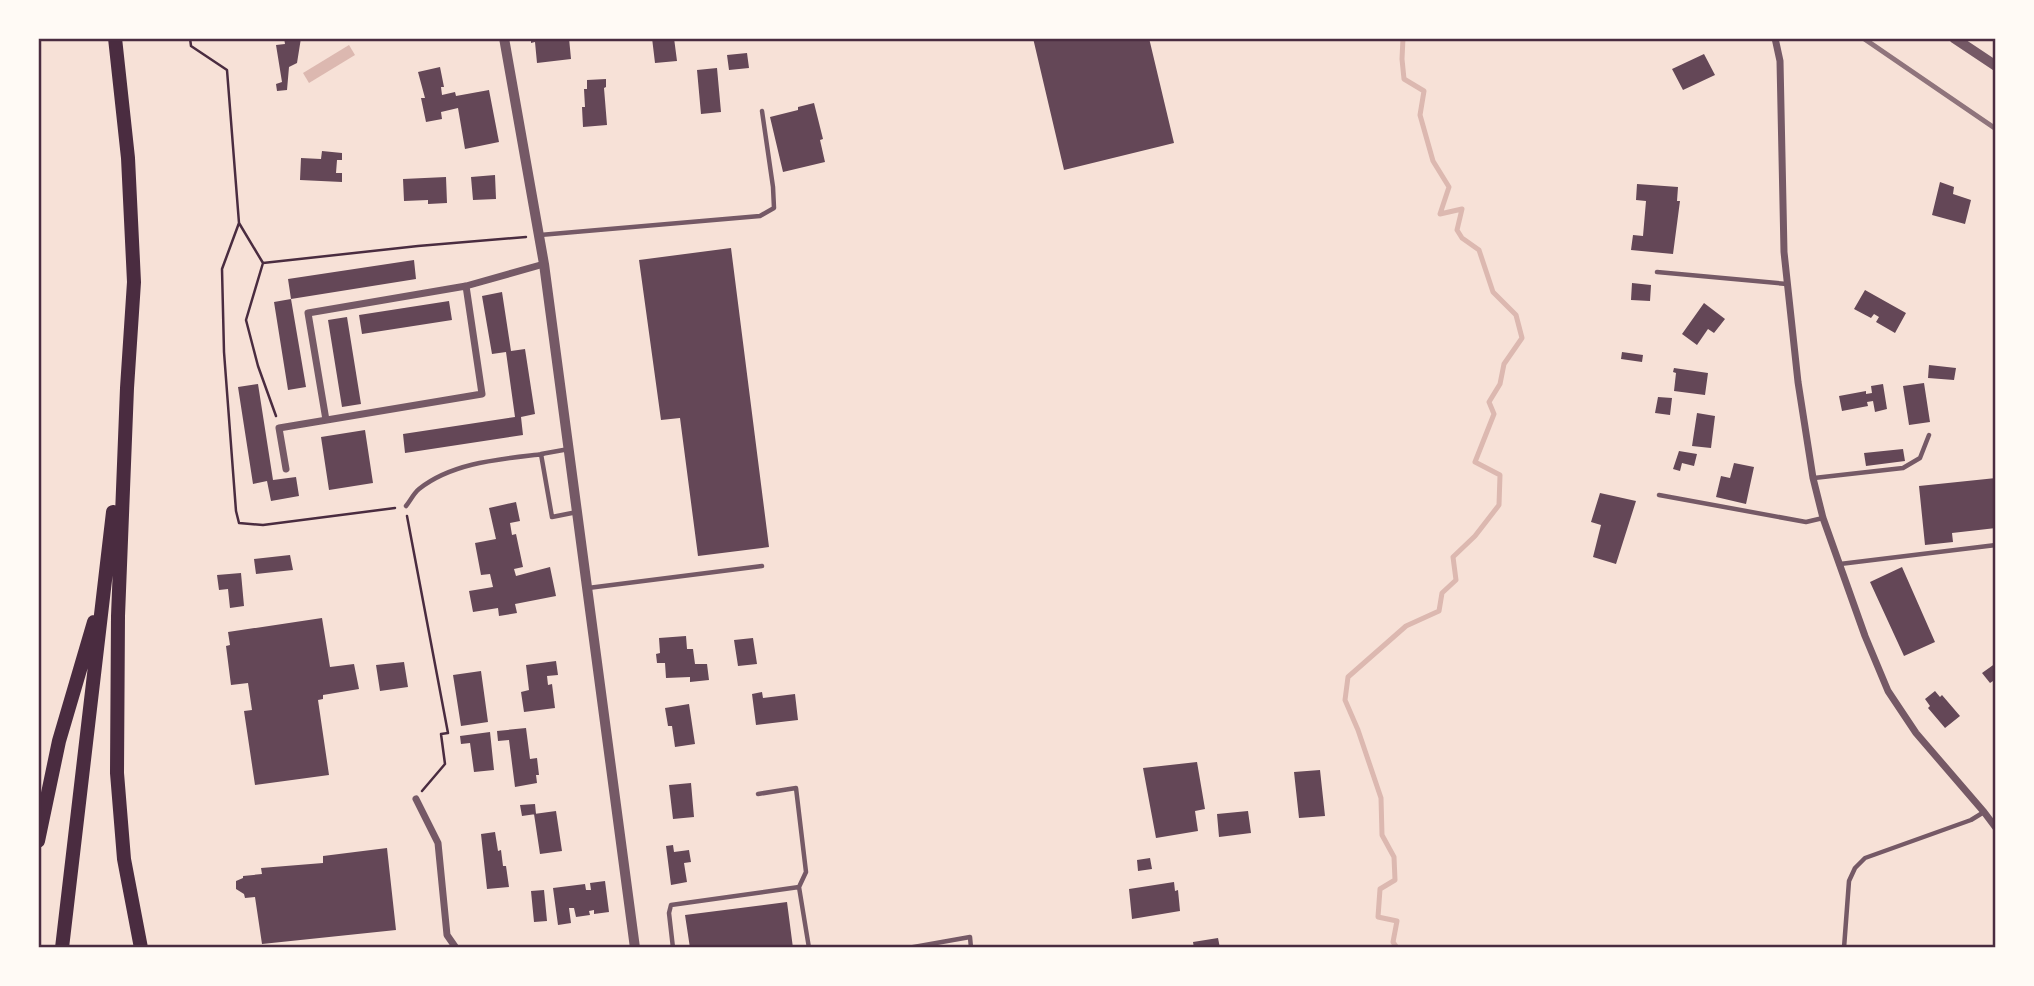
<svg xmlns="http://www.w3.org/2000/svg" width="2034" height="986" viewBox="0 0 2034 986" font-family="Raleway,sans-serif">
<rect width="100%" height="100%" fill="#f7e1d7"/>
<!-- water -->
<path fill="#dcb8b0" d="M 349,45 L 355,55 L 309,83 L 303,73 Z"/>
<g fill="none" stroke-linecap="round" stroke-linejoin="round">
<!-- stream -->
<path stroke="#dcb8b0" stroke-width="5" d="M 1397,948 L 1393,942 L 1397,921 L 1378,917 L 1380,889 L 1395,880 L 1394,857 L 1382,835 L 1381,798 L 1358,730 L 1345,700 L 1348,677 L 1406,626 L 1439,611 L 1442,593 L 1456,580 L 1453,557 L 1475,536 L 1499,505 L 1500,475 L 1475,462 L 1494,414 L 1489,402 L 1500,384 L 1504,364 L 1522,338 L 1516,315 L 1493,292 L 1479,250 L 1462,238 L 1457,230 L 1462,209 L 1440,214 L 1449,187 L 1433,161 L 1420,115 L 1424,91 L 1404,79 L 1402,59 L 1403,38"/>
</g>
<!-- building -->
<path fill="#644757" d="M 284,38 L 301,38 L 297,63 L 289,67 L 287,90 L 277,91 L 276,84 L 282,82 L 276,45 L 285,44 Z
M 531,38 L 554,40 L 569,38 L 571,59 L 537,63 L 535,42 L 531,43 Z
M 652,38 L 674,38 L 677,61 L 655,63 Z
M 1033,38 L 1149,38 L 1174,143 L 1064,170 Z
M 747,53 L 749,68 L 729,70 L 727,55 Z
M 1704,54 L 1715,75 L 1683,90 L 1672,69 Z
M 440,67 L 444,87 L 441,87 L 442,95 L 455,92 L 456,96 L 489,90 L 499,142 L 465,149 L 458,108 L 441,112 L 442,119 L 426,122 L 421,98 L 425,98 L 418,72 Z
M 717,68 L 721,112 L 701,114 L 697,70 Z
M 606,79 L 606,87 L 604,88 L 607,125 L 583,127 L 582,107 L 585,107 L 584,89 L 587,89 L 587,80 Z
M 814,103 L 823,139 L 820,140 L 825,162 L 783,172 L 770,117 L 798,110 L 798,107 Z
M 322,151 L 342,153 L 342,160 L 337,160 L 336,173 L 342,173 L 342,182 L 300,180 L 301,158 L 321,159 Z
M 495,175 L 496,199 L 473,200 L 471,177 Z
M 446,177 L 447,203 L 428,204 L 428,200 L 404,201 L 403,179 Z
M 1940,182 L 1954,187 L 1953,194 L 1971,200 L 1965,224 L 1932,215 Z
M 1637,184 L 1678,187 L 1677,201 L 1680,201 L 1673,254 L 1631,250 L 1633,235 L 1643,236 L 1646,201 L 1636,200 Z
M 731,248 L 769,547 L 698,556 L 680,418 L 661,420 L 639,260 Z
M 414,260 L 416,279 L 291,299 L 288,279 Z
M 1632,283 L 1651,285 L 1650,301 L 1631,300 Z
M 1865,290 L 1906,313 L 1895,333 L 1876,322 L 1879,317 L 1874,314 L 1871,318 L 1854,309 Z
M 502,292 L 511,351 L 525,349 L 535,414 L 521,417 L 523,435 L 405,453 L 403,434 L 515,417 L 506,352 L 492,354 L 482,296 Z
M 291,299 L 306,387 L 288,390 L 274,302 Z
M 449,301 L 452,320 L 362,334 L 359,315 Z
M 1704,303 L 1725,319 L 1714,333 L 1708,329 L 1697,345 L 1682,334 Z
M 347,317 L 361,404 L 342,407 L 328,320 Z
M 1622,352 L 1643,355 L 1642,362 L 1621,359 Z
M 1929,365 L 1956,368 L 1954,380 L 1928,378 Z
M 1674,368 L 1708,373 L 1705,395 L 1674,391 L 1676,373 L 1673,372 Z
M 1924,383 L 1930,422 L 1909,425 L 1903,386 Z
M 258,384 L 273,480 L 296,477 L 299,496 L 271,501 L 267,481 L 253,484 L 238,387 Z
M 1883,384 L 1887,409 L 1875,412 L 1873,401 L 1867,402 L 1868,406 L 1842,411 L 1839,396 L 1866,391 L 1866,394 L 1872,393 L 1871,386 Z
M 1658,397 L 1672,398 L 1670,415 L 1655,413 Z
M 1697,413 L 1715,416 L 1711,448 L 1692,446 Z
M 365,430 L 373,483 L 329,490 L 321,437 Z
M 1903,449 L 1905,461 L 1866,466 L 1864,453 Z
M 1679,451 L 1697,454 L 1694,466 L 1682,463 L 1680,471 L 1673,469 Z
M 1734,463 L 1754,467 L 1746,504 L 1716,497 L 1721,476 L 1730,478 Z
M 1996,478 L 1996,528 L 1952,533 L 1953,542 L 1925,545 L 1919,486 Z
M 1600,493 L 1636,501 L 1616,564 L 1593,557 L 1601,525 L 1591,522 Z
M 516,502 L 520,521 L 510,523 L 512,535 L 516,534 L 523,567 L 514,569 L 516,576 L 550,567 L 556,596 L 515,604 L 517,613 L 499,616 L 498,608 L 473,612 L 469,591 L 493,587 L 490,574 L 481,575 L 475,543 L 496,539 L 489,508 Z
M 290,555 L 293,570 L 256,574 L 254,559 Z
M 1902,567 L 1935,642 L 1904,656 L 1870,582 Z
M 241,573 L 244,606 L 230,608 L 228,589 L 219,590 L 217,575 Z
M 322,618 L 330,667 L 354,664 L 359,689 L 323,695 L 323,699 L 318,700 L 329,775 L 255,785 L 244,711 L 252,710 L 248,683 L 231,685 L 226,646 L 230,645 L 228,632 Z
M 686,636 L 687,649 L 693,649 L 695,664 L 707,664 L 709,680 L 690,682 L 690,677 L 666,678 L 665,663 L 657,663 L 656,654 L 660,653 L 659,638 Z
M 753,638 L 757,664 L 738,666 L 734,640 Z
M 556,661 L 558,675 L 547,676 L 548,685 L 552,684 L 555,708 L 524,712 L 521,692 L 529,690 L 526,665 Z
M 404,662 L 408,687 L 380,691 L 376,665 Z
M 1996,663 L 1996,679 L 1990,683 L 1982,673 Z
M 481,671 L 488,722 L 461,726 L 453,675 Z
M 1935,691 L 1940,697 L 1942,695 L 1960,716 L 1945,728 L 1928,708 L 1930,706 L 1925,699 Z
M 762,692 L 763,698 L 795,694 L 798,720 L 756,725 L 752,694 Z
M 689,704 L 695,744 L 675,747 L 672,726 L 668,726 L 665,708 Z
M 526,728 L 530,759 L 537,758 L 539,775 L 536,775 L 537,783 L 515,787 L 509,740 L 498,741 L 497,731 Z
M 490,732 L 494,770 L 474,772 L 470,743 L 461,744 L 460,736 Z
M 1197,762 L 1205,809 L 1195,811 L 1198,831 L 1156,838 L 1143,768 Z
M 1320,770 L 1325,816 L 1299,818 L 1294,772 Z
M 691,783 L 694,817 L 673,819 L 669,785 Z
M 535,804 L 536,814 L 522,816 L 520,805 Z
M 556,811 L 562,851 L 540,854 L 534,814 Z
M 1248,811 L 1251,833 L 1219,837 L 1217,814 Z
M 495,832 L 498,851 L 501,850 L 503,866 L 506,866 L 509,887 L 487,889 L 481,834 Z
M 673,845 L 674,852 L 689,850 L 691,862 L 684,863 L 687,882 L 671,885 L 666,846 Z
M 387,848 L 396,930 L 262,944 L 255,897 L 245,898 L 244,894 L 236,889 L 236,881 L 243,878 L 243,876 L 262,874 L 261,868 L 323,863 L 323,856 Z
M 1150,858 L 1152,869 L 1138,871 L 1137,860 Z
M 605,881 L 609,912 L 594,914 L 594,910 L 589,911 L 590,915 L 576,917 L 574,908 L 569,908 L 571,923 L 558,925 L 553,888 L 585,884 L 586,890 L 591,890 L 590,883 Z
M 1174,882 L 1175,891 L 1178,890 L 1180,911 L 1132,919 L 1129,889 Z
M 544,890 L 547,921 L 534,922 L 531,891 Z
M 787,902 L 793,948 L 690,948 L 685,915 Z
M 1218,938 L 1220,948 L 1194,948 L 1193,942 Z"/>
<g fill="none" stroke-linecap="round" stroke-linejoin="round">
<!-- path -->
<path stroke="#4a2c40" stroke-width="2.5" d="M 190,38 L 191,46 L 227,70 L 239,223 L 222,269 L 224,352 L 236,511 L 239,523 L 263,525 L 395,508
M 239,223 L 263,263 L 246,320 L 258,366 L 276,416
M 263,263 L 418,246 L 526,237
M 407,516 L 448,733 L 441,734 L 445,764 L 422,791"/>
<!-- service -->
<path stroke="#755966" stroke-width="4.5" d="M 540,235 L 760,216 L 774,208 L 773,187 L 762,111
M 1657,272 L 1787,284
M 569,449 L 541,454 L 552,517 L 577,512
M 1814,478 L 1903,468 L 1920,458 L 1929,435
M 1659,495 L 1806,522 L 1823,518
M 406,506 C 410,501 414,493 419,489 C 453,462 502,459 543,454
M 1840,564 L 1996,545
M 588,588 L 762,566
M 758,794 L 796,788 L 806,872 L 799,887
M 673,948 L 669,913 L 671,905 L 799,887 L 809,948
M 908,948 L 970,937 L 971,948
M 1844,948 L 1849,881 L 1855,868 L 1865,858 L 1971,820 L 1984,812"/>
<!-- minor -->
<path stroke="#755966" stroke-width="7" d="M 1775,38 L 1780,61 L 1784,252 L 1798,382 L 1813,478 L 1823,518 L 1865,636 L 1888,691 L 1916,733 L 1984,812 L 1996,828
M 326,420 L 308,313 L 466,286 L 544,264
M 286,469 L 279,428 L 482,394 L 466,286
M 416,799 L 438,843 L 447,935 L 456,948"/>
<!-- tertiary -->
<path stroke="#755966" stroke-width="10" d="M 504,38 L 544,264 L 635,948
M 1954,38 L 1996,66"/>
<!-- trunk -->
<path stroke="#4a2c40" stroke-width="14" d="M 115,38 L 128,158 L 134,282 L 127,388 L 118,616 L 117,773 L 124,859 L 141,948
M 38,841 L 59,741 L 94,622
M 62,948 L 113,512"/>
<!-- rail -->
<path stroke="#8f747c" stroke-width="5" d="M 1863,38 L 1996,129"/>
</g>
<!-- border -->
<rect width="2034" height="986" fill="none" stroke="#fffaf5" stroke-width="80"/>
<rect x="40" y="40" width="1954" height="906" fill="none" stroke="#4a2c40" stroke-width="2.5"/>
</svg>
